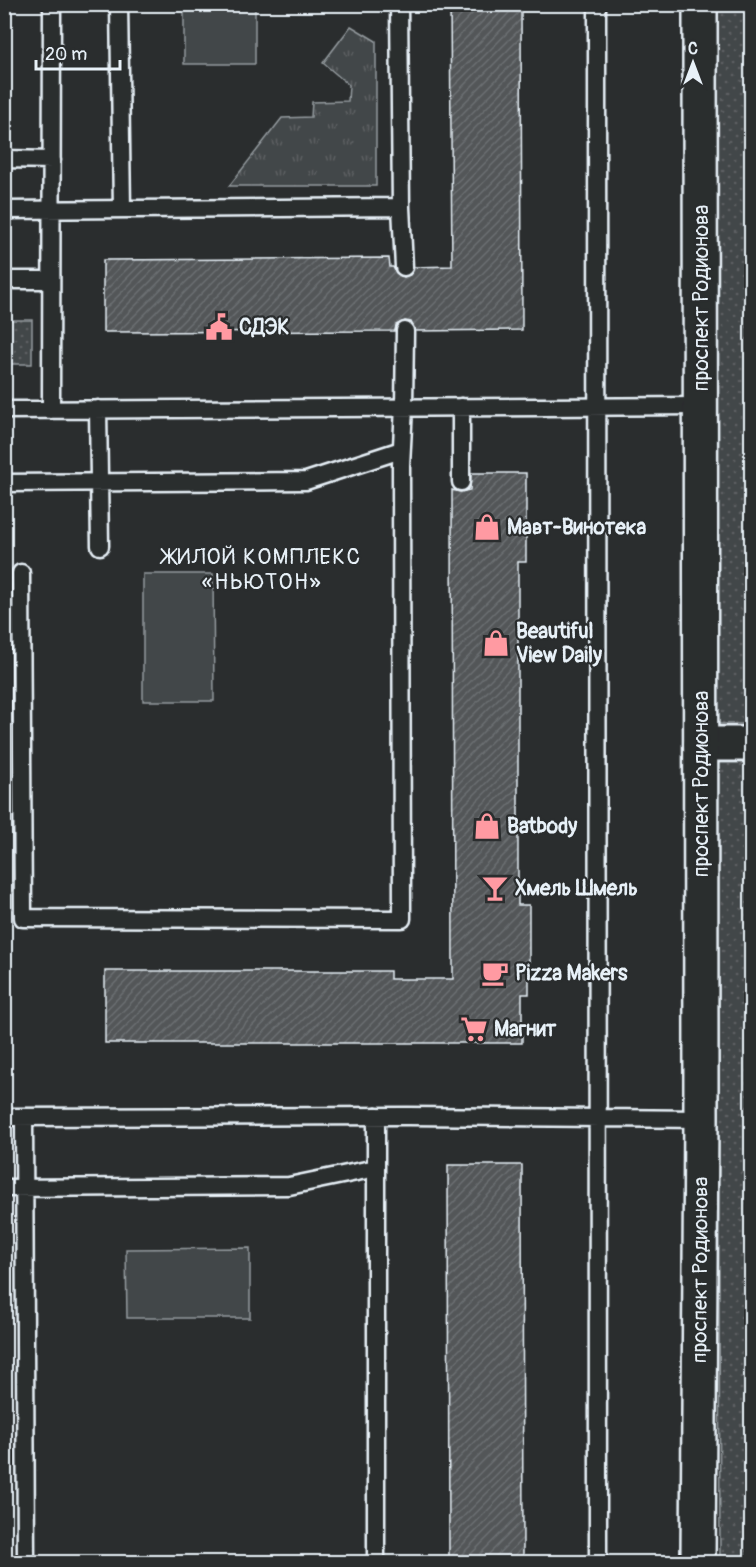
<svg xmlns="http://www.w3.org/2000/svg" width="756" height="1567" viewBox="0 0 756 1567" font-family="Pangolin,sans-serif">
<defs>
<pattern id="grass-dots" width="8" height="8" patternUnits="userSpaceOnUse" patternTransform="scale(1.5)"><rect width="8" height="8" fill="#424648"/><path d="M2 2h.1M6 6h.1" fill="none" stroke="#5d6163" stroke-width="1.8" stroke-linecap="round"/></pattern>
<pattern id="park-tufts" width="24" height="20" patternUnits="userSpaceOnUse" patternTransform="scale(1.5)"><rect width="24" height="20" fill="#424648"/><path d="M3 7l-1-3M5 7V3M7 7l1-3M15 17l-1-3M17 17v-4M19 17l1-3" fill="none" stroke="#5d6163"/></pattern>
<pattern id="building-hatch" width="6" height="6" patternUnits="userSpaceOnUse" patternTransform="scale(1.5)"><rect width="6" height="6" fill="#535759"/><path d="M-1 1l2-2M0 6l6-6M5 7l2-2" fill="none" stroke="#6c7072"/></pattern>
</defs>
<rect width="100%" height="100%" fill="#2a2d2e"/>
<filter id="ink" filterUnits="userSpaceOnUse"><feTurbulence type="fractalNoise" baseFrequency=".0167" numOctaves="2"/><feDisplacementMap in="SourceGraphic" scale="12" xChannelSelector="R" yChannelSelector="G"/><feConvolveMatrix kernelMatrix="1 2 1 2 8 2 1 2 1" color-interpolation-filters="sRGB"/></filter>
<g filter="url(#ink)">
<!-- grass -->
<path fill="url(#grass-dots)" stroke="#959ca0" stroke-width="1.5" d="M 715,5 L 751,5 L 751,724 L 717,724 Z
M 4,320 L 32,320 L 32,364 L 5,364 Z
M 717,763 L 752,763 L 751,1562 L 720,1562 Z"/>
<!-- park -->
<path fill="url(#park-tufts)" stroke="#959ca0" stroke-width="1.5" d="M 351,26 L 376,41 L 376,186 L 229,186 L 282,118 L 311,117 L 312,102 L 348,101 L 349,85 L 323,63 Z"/>
<!-- garden -->
<path fill="#424648" stroke="#959ca0" stroke-width="1.5" d="M 184,5 L 255,5 L 255,64 L 184,64 Z
M 143,574 L 213,574 L 214,701 L 143,701 Z
M 250,1248 L 250,1318 L 127,1318 L 126,1249 Z"/>
<!-- building -->
<path fill="url(#building-hatch)" stroke="#e8f1f8" stroke-width="1.5" d="M 450,4 L 521,4 L 522,330 L 415,331 L 411,322 L 405,321 L 396,325 L 395,331 L 103,332 L 103,260 L 389,258 L 390,267 L 393,267 L 396,273 L 404,277 L 410,275 L 414,267 L 452,266 Z
M 471,473 L 526,473 L 526,562 L 518,562 L 518,905 L 529,905 L 529,994 L 522,994 L 522,1043 L 105,1043 L 105,971 L 390,971 L 390,979 L 453,979 L 452,490 L 460,492 L 470,490 Z
M 448,1165 L 522,1165 L 523,1563 L 449,1563 Z"/>
<g fill="none" stroke-linecap="round" stroke-linejoin="round">
<defs>
<path id="lane" d="M 119,4 L 122,209
M 399,4 L 401,207 L 404,267
M 597,4 L 598,1562
M 4,159 L 52,160
M 4,210 L 401,207
M 4,280 L 51,280
M 461,407 L 461,482
M 98,409 L 100,546
M 4,410 L 701,406
M 51,410 L 52,4
M 4,483 L 306,481 L 401,450
M 21,573 L 23,918 L 402,919 L 401,465 L 404,407 L 405,331
M 4,1117 L 408,1116 L 701,1119
M 24,1117 L 26,1562
M 4,1188 L 289,1186 L 376,1168
M 376,1562 L 376,1116"/>
<g id="secondary">
<path d="M 701,744 L 752,744"/>
<path id="s1" d="M 698,1562 L 701,1119 L 700,4"/>
</g>
</defs>
<!-- lane casing -->
<use href="#lane" stroke="#e8f1f8" stroke-width="21"/>
<!-- secondary casing -->
<use href="#secondary" stroke="#e8f1f8" stroke-width="38"/>
<!-- lane -->
<use href="#lane" stroke="#2a2d2e" stroke-width="16"/>
<!-- secondary -->
<use href="#secondary" stroke="#2a2d2e" stroke-width="33"/>
</g>
</g>
<!-- icons -->
<defs>
<symbol id="civic-bare" viewBox="-9 -9 18 18"><path d="M-.6-6.5H3V-4.5H.6V-3L4-1V1h2V6H-6V1h2V-1L-.6-3ZM-1.2 2.5V6h2.4V2.5Z" fill="#ff9aa2" stroke="#2a2d2e" stroke-width="2.5" paint-order="stroke"/></symbol>
<symbol id="shop-bare" viewBox="-9 -9 18 18"><path d="M-5-2.5h2.3a2.7 3.5 0 0 1 5.4 0H5L5.5 6h-11ZM-1.5-2.5h3a1.5 2.3 0 0 0-3 0Z" fill="#ff9aa2" stroke="#2a2d2e" stroke-width="2.5" paint-order="stroke"/></symbol>
<symbol id="bar-bare" viewBox="-9 -9 18 18"><path d="M-6-5H6L.8 .8V4.5H3.5V6h-7V4.5H-.8V.8Z" fill="#ff9aa2" stroke="#2a2d2e" stroke-width="2.5" paint-order="stroke"/></symbol>
<symbol id="cafe-bare" viewBox="-9 -9 18 18"><path d="M-5.5-4.5H6V0H3Q3 3.5 0 3.5H-2.5Q-5.5 3.5-5.5 0ZM3-3.2v2h1.7v-2ZM-6 4.5H4V6H-6Z" fill="#ff9aa2" stroke="#2a2d2e" stroke-width="2.5" paint-order="stroke"/></symbol>
<symbol id="supermarket-bare" viewBox="-9 -9 18 18"><path d="M-6-5.5h2.5l.6 2H6L4.5 2H-2.5L-4.4-4H-6ZM-1.5 3.2a1.3 1.3 0 1 0 .1 0ZM3 3.2a1.3 1.3 0 1 0 .1 0Z" fill="#ff9aa2" stroke="#2a2d2e" stroke-width="2.5" paint-order="stroke"/></symbol>
</defs>
<g fill-rule="evenodd">
<use href="#civic-bare" x="200" y="308" width="38" height="38"/>
<use href="#shop-bare" x="468" y="508" width="38" height="38"/>
<use href="#shop-bare" x="477" y="624" width="38" height="38"/>
<use href="#shop-bare" x="468" y="807" width="38" height="38"/>
<use href="#bar-bare" x="476" y="869" width="38" height="38"/>
<use href="#cafe-bare" x="476" y="954" width="38" height="38"/>
<use href="#supermarket-bare" x="455" y="1010" width="38" height="38"/>
</g>
<g text-anchor="middle" stroke-width="4.5" stroke-linejoin="round" paint-order="stroke">
<!-- street labels -->
<g font-size="21" fill="#e8f1f8" stroke="#2a2d2e">
<text transform="translate(701 298) rotate(-90)" y="7">проспект Родионова</text>
<text transform="translate(701 784) rotate(-90)" y="7">проспект Родионова</text>
<text dy="7" stroke="none"><textPath href="#s1" startOffset="292">проспект Родионова</textPath></text>
</g>
<!-- poi labels -->
<g font-size="21" font-weight="bold" fill="#e8f1f8" stroke="#2a2d2e" text-anchor="start">
<text x="239" y="334">СДЭК</text>
<text x="507" y="534">Мавт-Винотека</text>
<text x="516" y="638">Beautiful<tspan x="516" dy="24">View Daily</tspan></text>
<text x="507" y="833">Batbody</text>
<text x="515" y="895">Хмель Шмель</text>
<text x="515" y="980">Pizza Makers</text>
<text x="494" y="1036">Магнит</text>
</g>
<!-- neighbourhood labels -->
<g font-size="22" letter-spacing="1.5" fill="#e8f1f8" stroke="#2a2d2e">
<text x="262" y="564">ЖИЛОЙ КОМПЛЕКС<tspan x="262" dy="25">«НЬЮТОН»</tspan></text>
</g>
</g>
<!-- margin -->
<rect width="756" height="1567" fill="none" stroke="#2a2d2e" stroke-width="24"/>
<rect x="12" y="12" width="732" height="1543" fill="none" stroke="#e8f1f8" stroke-width="2" filter="url(#ink)"/>
<!-- north arrow -->
<g transform="translate(693 63)" stroke="#2a2d2e" stroke-width="4.5" paint-order="stroke">
<path d="M0-4.5L10 22L0 15L-10 22Z" fill="#e8f1f8"/>
<text y="-9" font-size="16" font-weight="bold" text-anchor="middle" fill="#e8f1f8">С</text>
</g>
<!-- scale -->
<path d="M36 60v9h84v-9" fill="none" stroke="#e8f1f8" stroke-width="3"/>
<text x="45" y="60" font-size="18" fill="#e8f1f8" stroke="#2a2d2e" stroke-width="4.5" paint-order="stroke">20 m</text>
</svg>
